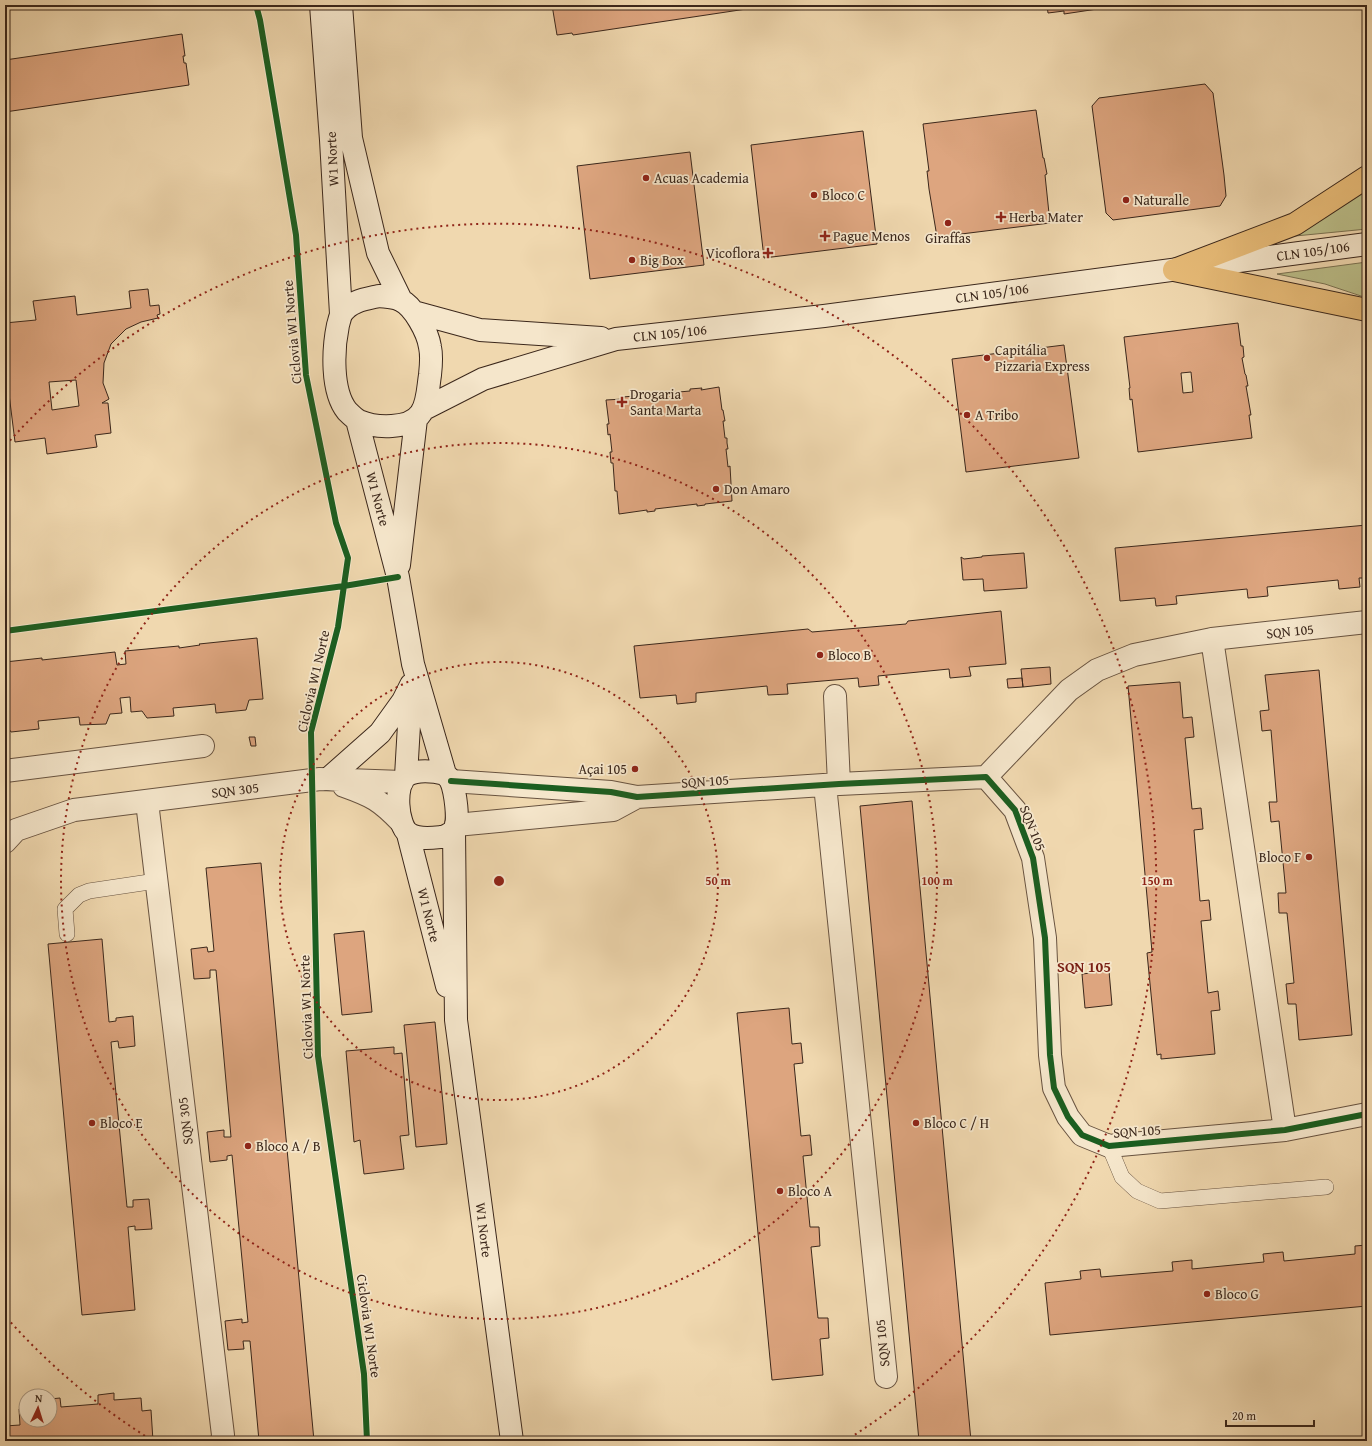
<svg xmlns="http://www.w3.org/2000/svg" width="1372" height="1446" viewBox="0 0 1372 1446" font-family="'Gentium Book Plus',serif">
<rect width="100%" height="100%" fill="#f0d8af"/>
<filter id="stains"><feTurbulence type="fractalNoise" baseFrequency=".005" numOctaves="4"/><feColorMatrix values="0 0 0 0 .2 0 0 0 0 .09 0 0 0 0 .02 0 0 0 .5 -.17"/></filter>
<radialGradient id="worn" r=".72"><stop offset=".6" stop-color="#630" stop-opacity="0"/><stop offset="1" stop-color="#630" stop-opacity=".3"/></radialGradient>
<!-- green -->
<path fill="#bbbe89" stroke="#7b7252" d="M 1367,190 L 1367,229 L 1285,237 L 1329,214 Z
M 1367,262 L 1367,298 L 1325,284 L 1277,274 Z"/>
<!-- building -->
<path fill="#dda57f" stroke="#3b271b" fill-rule="evenodd" d="M 552,5 L 773,5 L 573,35 L 572,33 L 557,35 Z
M 1047,5 L 1124,5 L 1064,14 L 1064,11 L 1048,13 Z
M 182,34 L 185,56 L 183,56 L 184,63 L 186,63 L 189,85 L 5,112 L 5,60 Z
M 1205,84 L 1213,93 L 1224,175 L 1226,196 L 1220,206 L 1113,220 L 1106,213 L 1092,106 L 1099,98 Z
M 1036,110 L 1043,158 L 1044,158 L 1047,174 L 1045,175 L 1050,223 L 937,237 L 929,189 L 927,171 L 929,171 L 923,124 Z
M 863,131 L 877,244 L 764,258 L 751,145 Z
M 690,152 L 704,265 L 590,279 L 577,166 Z
M 148,289 L 150,306 L 159,305 L 160,314 L 157,315 L 158,318 L 141,322 L 126,329 L 111,344 L 104,363 L 103,383 L 109,399 L 102,403 L 108,403 L 111,433 L 95,435 L 97,447 L 47,454 L 45,438 L 15,442 L 5,362 L 5,323 L 36,320 L 33,301 L 75,296 L 77,315 L 131,308 L 129,291 ZM 76,380 L 79,406 L 52,410 L 49,382 Z
M 1238,323 L 1241,346 L 1243,346 L 1244,357 L 1242,358 L 1245,374 L 1246,375 L 1248,386 L 1246,386 L 1251,415 L 1249,415 L 1252,438 L 1138,452 L 1132,399 L 1130,400 L 1129,388 L 1130,388 L 1124,337 ZM 1191,372 L 1193,392 L 1183,393 L 1181,373 Z
M 1064,345 L 1079,458 L 966,472 L 952,359 Z
M 719,387 L 722,410 L 723,410 L 725,421 L 723,421 L 725,438 L 727,438 L 727,443 L 728,449 L 726,449 L 728,467 L 730,466 L 732,501 L 705,504 L 705,505 L 697,506 L 697,504 L 655,509 L 655,511 L 647,512 L 647,510 L 619,514 L 617,491 L 615,491 L 613,463 L 611,463 L 610,452 L 612,452 L 610,434 L 608,435 L 607,424 L 609,424 L 606,400 L 623,399 L 623,397 L 690,391 L 690,389 L 702,388 L 701,390 Z
M 1367,525 L 1367,578 L 1359,578 L 1360,587 L 1339,589 L 1338,580 L 1267,587 L 1268,596 L 1248,598 L 1247,589 L 1176,596 L 1177,604 L 1156,606 L 1155,598 L 1120,601 L 1115,548 Z
M 1024,553 L 1027,588 L 984,591 L 983,579 L 963,580 L 961,557 L 964,559 L 982,557 L 982,556 Z
M 1001,611 L 1006,664 L 969,667 L 971,676 L 950,678 L 949,669 L 878,676 L 879,685 L 859,687 L 858,678 L 787,684 L 788,694 L 768,695 L 767,686 L 696,693 L 696,702 L 677,704 L 676,695 L 640,698 L 634,646 L 808,629 L 812,632 L 906,624 L 908,621 Z
M 257,638 L 263,699 L 249,700 L 246,710 L 216,713 L 215,704 L 206,705 L 173,708 L 174,716 L 147,718 L 142,711 L 131,712 L 130,697 L 120,698 L 122,713 L 110,714 L 106,724 L 80,725 L 79,717 L 38,721 L 39,729 L 11,732 L 5,723 L 5,662 L 42,658 L 42,660 L 115,652 L 117,665 L 126,664 L 125,651 L 179,646 L 179,648 L 200,645 L 199,644 Z
M 1050,667 L 1051,684 L 1023,687 L 1021,669 Z
M 1319,670 L 1352,1035 L 1299,1040 L 1296,1004 L 1288,1004 L 1286,984 L 1294,983 L 1287,913 L 1279,913 L 1278,893 L 1286,893 L 1279,821 L 1271,822 L 1269,802 L 1277,802 L 1271,730 L 1262,731 L 1260,711 L 1269,710 L 1265,675 Z
M 1022,678 L 1023,687 L 1008,688 L 1007,679 Z
M 1180,682 L 1183,718 L 1192,717 L 1194,737 L 1185,738 L 1192,809 L 1201,808 L 1203,829 L 1194,830 L 1200,901 L 1209,900 L 1211,920 L 1201,921 L 1208,993 L 1218,991 L 1220,1010 L 1211,1011 L 1215,1054 L 1161,1059 L 1161,1054 L 1157,1055 L 1147,953 L 1152,952 L 1128,686 Z
M 249,737 L 255,737 L 256,746 L 251,746 Z
M 912,801 L 971,1441 L 919,1441 L 860,806 Z
M 261,863 L 280,1073 L 314,1441 L 259,1441 L 250,1341 L 243,1341 L 244,1349 L 228,1350 L 225,1321 L 242,1319 L 242,1323 L 248,1322 L 232,1155 L 227,1156 L 227,1160 L 210,1162 L 207,1132 L 224,1130 L 224,1137 L 231,1137 L 216,970 L 210,970 L 210,978 L 194,979 L 191,949 L 207,947 L 208,952 L 214,951 L 206,868 Z
M 364,931 L 372,1012 L 342,1015 L 334,934 Z
M 102,939 L 109,1022 L 116,1021 L 116,1018 L 133,1016 L 135,1046 L 119,1048 L 118,1041 L 111,1042 L 127,1207 L 133,1207 L 133,1200 L 149,1199 L 152,1229 L 135,1230 L 135,1226 L 128,1227 L 135,1310 L 82,1315 L 48,944 Z
M 1109,971 L 1112,1005 L 1085,1008 L 1082,974 Z
M 789,1008 L 792,1044 L 801,1043 L 803,1063 L 794,1064 L 801,1136 L 810,1135 L 812,1155 L 803,1156 L 810,1227 L 819,1227 L 820,1246 L 811,1247 L 818,1318 L 828,1318 L 829,1338 L 820,1339 L 823,1375 L 772,1380 L 737,1013 Z
M 435,1022 L 447,1144 L 416,1147 L 404,1025 Z
M 394,1047 L 394,1054 L 402,1053 L 409,1135 L 400,1136 L 404,1169 L 364,1174 L 360,1140 L 354,1142 L 346,1051 Z
M 1367,1245 L 1367,1306 L 1050,1335 L 1045,1283 L 1081,1279 L 1080,1271 L 1100,1269 L 1101,1277 L 1173,1271 L 1172,1262 L 1192,1260 L 1192,1269 L 1264,1262 L 1263,1254 L 1283,1252 L 1284,1261 L 1355,1254 L 1355,1246 Z
M 114,1393 L 114,1400 L 141,1398 L 142,1411 L 151,1410 L 153,1441 L 5,1441 L 5,1426 L 20,1425 L 19,1409 L 26,1409 L 26,1420 L 50,1420 L 50,1399 L 60,1398 L 61,1407 L 98,1404 L 98,1395 Z"/>
<g fill="none" stroke-linecap="round" stroke-linejoin="round">
<defs>
<path id="lane" d="M 67,934 L 65,909 L 79,895 L 89,891 L 156,881
M 1109,1146 L 1122,1177 L 1137,1191 L 1160,1201 L 1326,1187"/>
<path id="street" d="M 1212,639 L 1285,1130
M 835,696 L 839,784
M 5,771 L 203,746
M 986,777 L 1069,690 L 1097,670 L 1134,655 L 1212,639 L 1367,622
M 451,781 L 611,792 L 637,797 L 839,784 L 986,777 L 1015,810 L 1033,858 L 1045,938 L 1050,1055 L 1054,1088 L 1068,1117 L 1082,1135 L 1109,1146 L 1285,1130 L 1367,1114
M 825,785 L 886,1377
M 344,786 C 372,796 380,800 401,822
M 147,802 L 223,1435 L 222,1441
M 456,825 L 613,810 L 637,797
M 5,842 L 16,830 L 74,810 L 320,779 L 402,782"/>
<path id="secondary" d="M 321,5 L 331,140 L 341,314
M 341,5 L 351,138 L 378,253 L 401,300
M 379,296 C 386,297 394,297 400,300 C 414,306 428,333 430,347 C 432,356 431,366 430,375 C 428,387 428,403 421,413 C 410,430 375,428 359,421 C 355,419 350,414 347,411 C 331,391 333,349 338,325 C 339,322 340,316 342,313 C 350,301 366,299 379,296 Z
M 414,312 L 480,330 L 601,338
M 424,409 L 483,379 L 616,339 L 824,316 L 1367,244
M 357,420 L 398,577 L 413,664 L 445,774 C 447,776 450,779 451,781 C 455,791 460,821 454,830 C 452,833 445,837 441,837 C 432,838 417,840 408,833 C 397,824 394,785 406,776 C 416,769 434,771 445,774
M 399,565 L 416,419
M 406,776 L 411,691
M 328,779 L 380,733 L 403,701 L 411,685
M 454,830 L 456,1020 L 512,1441
M 408,834 L 447,986"/>
<path id="primary" d="M 1177,269 L 1295,224 L 1367,177
M 1174,270 L 1367,310"/>
</defs>
<!-- lane casing -->
<use href="#lane" stroke="#685340" stroke-width="16"/>
<!-- street casing -->
<use href="#street" stroke="#685340" stroke-width="24"/>
<!-- secondary casing -->
<use href="#secondary" stroke="#3b271b" stroke-width="24"/>
<!-- primary casing -->
<use href="#primary" stroke="#3b271b" stroke-width="24"/>
<!-- lane -->
<use href="#lane" stroke="#f5e6cb" stroke-width="15"/>
<!-- street -->
<use href="#street" stroke="#f5e6cb" stroke-width="22"/>
<!-- secondary -->
<use href="#secondary" stroke="#f5e6cb" stroke-width="22"/>
<!-- primary -->
<use href="#primary" stroke="#e8bc78" stroke-width="22"/>
<defs>
<path id="cycleway" d="M 256,5 L 260,20 L 296,235 L 306,375 L 336,523 L 348,558 L 338,627 L 311,732 L 318,1056 L 364,1374 L 367,1441
M 5,631 L 344,586 L 398,577
M 451,781 L 611,792 L 637,797 L 839,784 L 986,777 L 1015,810 L 1033,858 L 1045,938 L 1050,1055 L 1054,1088 L 1068,1117 L 1082,1135 L 1109,1146 L 1285,1130 L 1367,1114"/>
</defs>
<!-- cycleway casing -->
<use href="#cycleway" stroke="#f5e6cb" stroke-width="8"/>
<!-- cycleway -->
<use href="#cycleway" stroke="#1b5e20" stroke-width="6"/>
</g>
<!-- distance rings -->
<g fill="none" stroke="#8f2418" stroke-width="2" stroke-dasharray="2 4">
<circle cx="499" cy="881" r="219"/>
<circle cx="499" cy="881" r="438"/>
<path d="M150 1439A658 658 0 0 1 6 1317M6 445A658 658 0 1 1 848 1439"/>
</g>
<!-- markers -->
<g fill="#8f2418" stroke="#f5e6cb" stroke-width="1.5">
<circle cx="646" cy="178" r="4"/>
<circle cx="814" cy="195" r="4"/>
<circle cx="1126" cy="200" r="4"/>
<path d="M999 211h4v4h4v4h-4v4h-4v-4h-4v-4h4z"/>
<circle cx="948" cy="223" r="4"/>
<path d="M823 230h4v4h4v4h-4v4h-4v-4h-4v-4h4z"/>
<path d="M766 247h4v4h4v4h-4v4h-4v-4h-4v-4h4z"/>
<circle cx="632" cy="260" r="4"/>
<circle cx="987" cy="358" r="4"/>
<path d="M620 396h4v4h4v4h-4v4h-4v-4h-4v-4h4z"/>
<circle cx="967" cy="415" r="4"/>
<circle cx="716" cy="489" r="4"/>
<circle cx="820" cy="655" r="4"/>
<circle cx="635" cy="769" r="4"/>
<circle cx="1309" cy="857" r="4"/>
<circle cx="92" cy="1123" r="4"/>
<circle cx="916" cy="1123" r="4"/>
<circle cx="248" cy="1146" r="4"/>
<circle cx="780" cy="1191" r="4"/>
<circle cx="1207" cy="1294" r="4"/>
</g>
<g text-anchor="middle" stroke-width="3.5" stroke-linejoin="round" paint-order="stroke">
<!-- street labels -->
<g font-size="14" fill="#3b271b" stroke="#f5e6cb">
<text transform="translate(332 159) rotate(-93)" y="5">W1 Norte</text>
<text transform="translate(1313 251) rotate(-8)" y="5">CLN 105/106</text>
<text transform="translate(992 293) rotate(-8)" y="5">CLN 105/106</text>
<text transform="translate(292 332) rotate(-95)" y="5">Ciclovia W1 Norte</text>
<text transform="translate(670 333) rotate(-6)" y="5">CLN 105/106</text>
<text transform="translate(378 499) rotate(75)" y="5">W1 Norte</text>
<text transform="translate(1290 631) rotate(-6)" y="5">SQN 105</text>
<text transform="translate(313 681) rotate(-77)" y="5">Ciclovia W1 Norte</text>
<text transform="translate(705 781) rotate(-4)" y="5">SQN 105</text>
<text transform="translate(235 790) rotate(-7)" y="5">SQN 305</text>
<text transform="translate(1033 828) rotate(68)" y="5">SQN 105</text>
<text transform="translate(429 915) rotate(76)" y="5">W1 Norte</text>
<text transform="translate(306 1007) rotate(-92)" y="5">Ciclovia W1 Norte</text>
<text transform="translate(185 1121) rotate(-97)" y="5">SQN 305</text>
<text transform="translate(1137 1131) rotate(-4)" y="5">SQN 105</text>
<text transform="translate(484 1230) rotate(83)" y="5">W1 Norte</text>
<text transform="translate(369 1326) rotate(82)" y="5">Ciclovia W1 Norte</text>
<text transform="translate(882 1343) rotate(-96)" y="5">SQN 105</text>
</g>
<!-- poi labels -->
<g font-size="14" fill="#3b271b" stroke="#f5e6cb" text-anchor="start">
<text x="654" y="183">Acuas Academia</text>
<text x="822" y="200">Bloco C</text>
<text x="1134" y="205">Naturalle</text>
<text x="1009" y="222">Herba Mater</text>
<text x="833" y="241">Pague Menos</text>
<text x="948" y="243" text-anchor="middle">Giraffas</text>
<text x="760" y="258" text-anchor="end">Vicoflora</text>
<text x="640" y="265">Big Box</text>
<text x="995" y="355">Capitália<tspan x="995" dy="16">Pizzaria Express</tspan></text>
<text x="630" y="399">Drogaria<tspan x="630" dy="16">Santa Marta</tspan></text>
<text x="975" y="420">A Tribo</text>
<text x="724" y="494">Don Amaro</text>
<text x="828" y="660">Bloco B</text>
<text x="627" y="774" text-anchor="end">Açai 105</text>
<text x="1301" y="862" text-anchor="end">Bloco F</text>
<text x="100" y="1128">Bloco E</text>
<text x="924" y="1128">Bloco C / H</text>
<text x="256" y="1151">Bloco A / B</text>
<text x="788" y="1196">Bloco A</text>
<text x="1215" y="1299">Bloco G</text>
</g>
<!-- neighbourhood labels -->
<g font-size="15" font-weight="bold" fill="#7a1f14" stroke="#f5e6cb">
<text x="1084" y="972">SQN 105</text>
</g>
</g>
<circle cx="499" cy="881" r="6" fill="#8f2418" stroke="#f5e6cb" stroke-width="2"/>
<g font-size="12" text-anchor="middle" font-weight="bold" fill="#8f2418" stroke="#f5e6cb" stroke-width="3.5" stroke-linejoin="round" paint-order="stroke">
<text x="718" y="885">50 m</text>
<text x="937" y="885">100 m</text>
<text x="1157" y="885">150 m</text>
</g>
<!-- margin -->
<rect width="1372" height="1446" fill="none" stroke="#f0d8af" stroke-width="20"/>
<rect x="6" y="6" width="1360" height="1434" fill="none" stroke="#3b271b" stroke-width="2"/>
<rect x="10" y="10" width="1352" height="1426" fill="none" stroke="#3b271b"/>
<!-- north arrow -->
<g transform="translate(38 1408) rotate(4)"><circle r="19" fill="#f5e6cb" stroke="#ab9a85"/>
<path d="M0-3L7 15L0 10L-7 15Z" fill="#8f2418"/>
<text y="-6" font-size="11" font-weight="bold" text-anchor="middle" fill="#3b271b">N</text>
</g>
<!-- scale -->
<path d="M1226 1420v6h88v-6" fill="none" stroke="#3b271b" stroke-width="2"/>
<text x="1232" y="1420" font-size="12" fill="#3b271b" stroke="#f5e6cb" stroke-width="3" paint-order="stroke">20 m</text>
<rect width="100%" height="100%" filter="url(#stains)"/>
<rect width="100%" height="100%" fill="url(#worn)"/>
</svg>
